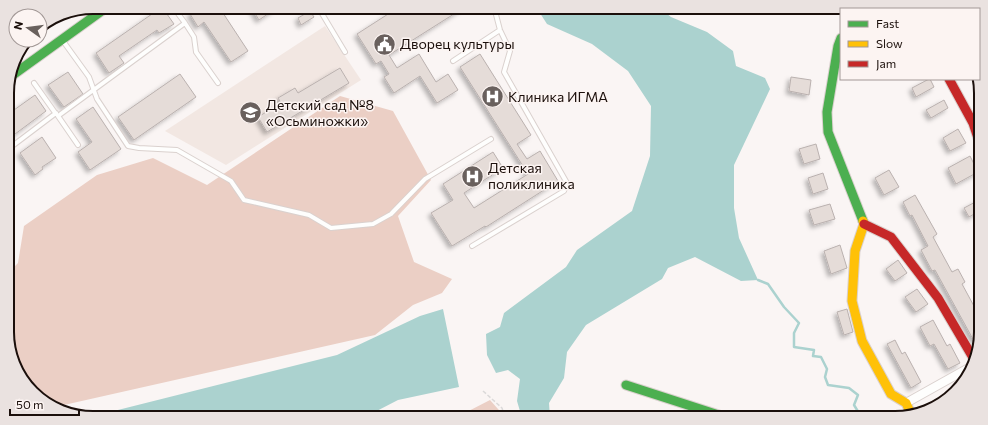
<svg xmlns="http://www.w3.org/2000/svg" width="988" height="425" viewBox="0 0 988 425" font-family="Commissioner,sans-serif">
<defs>
<filter id="shadow"><feDropShadow dx="-3" dy="3" stdDeviation="2" flood-color="#0004"/></filter>
</defs>
<rect width="100%" height="100%" fill="#faf5f4"/>
<!-- built -->
<path fill="#f2e7e2" d="M 325,26 L 361,80 L 226,165 L 165,131 Z"/>
<!-- forest -->
<path fill="#ebcfc5" d="M 340,96 L 393,111 L 431,180 L 398,216 L 414,262 L 452,279 L 442,293 L 413,305 L 375,335 L 55,407 L 25,384 L 8,343 L 8,273 L 18,263 L 24,226 L 97,175 L 153,158 L 207,185 Z
M 490,400 L 506,418 L 455,418 Z"/>
<!-- water -->
<path fill="#abd2cf" d="M 536,7 L 658,7 L 671,17 L 707,32 L 733,51 L 736,66 L 765,78 L 770,89 L 734,165 L 734,208 L 739,238 L 758,280 L 741,281 L 695,257 L 668,268 L 662,279 L 586,325 L 567,352 L 564,378 L 549,403 L 550,418 L 522,418 L 517,401 L 520,379 L 508,370 L 496,373 L 487,355 L 486,334 L 500,327 L 504,313 L 566,267 L 577,250 L 632,211 L 650,156 L 651,106 L 628,71 L 592,44 L 547,24 Z
M 443,309 L 459,387 L 398,400 L 367,416 L 344,418 L 90,417 L 337,355 L 420,316 Z"/>
<g fill="none" stroke-linecap="round" stroke-linejoin="round">
<!-- stream -->
<path stroke="#abd2cf" stroke-width="2.5" d="M 758,280 L 768,284 L 784,307 L 799,323 L 794,333 L 794,347 L 814,350 L 813,356 L 821,357 L 827,369 L 825,377 L 828,385 L 849,388 L 858,395 L 854,405 L 862,418"/>
</g>
<!-- building -->
<path fill="#e5dcd8" stroke="#bab1af" filter="url(#shadow)" d="M 162,7 L 174,24 L 159,33 L 157,30 L 119,56 L 124,63 L 109,73 L 96,53 Z
M 200,7 L 232,7 L 223,13 L 248,51 L 231,62 L 204,22 L 198,27 L 190,14 Z
M 251,7 L 278,7 L 259,20 Z
M 399,7 L 465,7 L 389,55 L 397,68 L 419,54 L 436,82 L 448,74 L 458,90 L 437,103 L 420,76 L 394,93 L 384,77 L 389,74 L 381,61 L 376,64 L 357,34 Z
M 310,11 L 314,17 L 301,25 L 298,18 Z
M 480,54 L 531,135 L 517,144 L 527,159 L 540,151 L 558,181 L 486,227 L 485,226 L 452,246 L 431,213 L 453,200 L 443,184 L 493,152 L 503,168 L 464,193 L 474,208 L 528,174 L 460,67 Z
M 340,68 L 349,83 L 267,132 L 258,117 L 281,103 L 278,98 L 295,88 L 298,93 Z
M 68,72 L 83,94 L 64,107 L 48,85 Z
M 180,74 L 196,97 L 134,140 L 118,117 Z
M 791,77 L 811,80 L 809,95 L 789,91 Z
M 929,79 L 930,79 L 934,87 L 916,97 L 912,88 Z
M 35,95 L 46,111 L 7,140 L 7,115 Z
M 944,100 L 948,108 L 931,118 L 926,110 Z
M 93,107 L 121,149 L 90,170 L 78,152 L 92,142 L 76,119 Z
M 958,129 L 966,143 L 950,151 L 943,138 Z
M 42,137 L 56,158 L 42,167 L 43,169 L 35,175 L 20,153 Z
M 816,144 L 820,159 L 804,164 L 799,149 Z
M 970,156 L 978,172 L 956,184 L 948,168 Z
M 889,170 L 899,187 L 884,195 L 875,178 Z
M 823,173 L 828,189 L 813,194 L 808,178 Z
M 915,195 L 937,234 L 933,237 L 952,272 L 958,269 L 965,282 L 962,284 L 981,319 L 980,337 L 974,341 L 935,270 L 932,271 L 921,250 L 928,246 L 912,215 L 910,216 L 903,202 Z
M 981,199 L 981,210 L 969,217 L 964,208 Z
M 830,204 L 835,219 L 814,225 L 809,210 Z
M 840,245 L 847,268 L 831,274 L 824,251 Z
M 898,260 L 907,273 L 895,281 L 886,269 Z
M 917,289 L 928,304 L 916,312 L 905,297 Z
M 847,309 L 853,332 L 844,335 L 837,312 Z
M 933,320 L 947,346 L 950,344 L 960,363 L 948,369 L 934,344 L 930,346 L 920,327 Z
M 895,340 L 902,354 L 905,352 L 921,382 L 911,388 L 887,344 Z"/>
<g fill="none" stroke-linecap="round" stroke-linejoin="round">
<defs>
<path id="lane" d="M 173,7 L 185,23
M 318,7 L 345,52
M 63,41 L 89,77 L 97,99 L 128,146 L 139,148 L 177,150 L 231,181 L 244,200 L 309,215 L 331,228 L 373,224 L 391,214 L 425,179 L 491,139
M 453,61 L 500,30
M 34,83 L 56,114
M 78,145 L 58,116 L 185,23 L 194,37 L 196,52 L 218,83
M 7,150 L 56,113
M 472,246 L 564,191 L 567,183 L 504,72 L 510,51 L 500,30 L 494,7"/>
<path id="street" d="M 855,9 L 856,7
M 906,403 L 974,365"/>
<path id="fast" d="M 841,38 L 838,46 L 827,112 L 828,132 L 863,221
M 10,77 L 107,7
M 626,385 L 728,418"/>
<path id="slow" d="M 863,221 L 864,224 L 855,251 L 852,301 L 862,341 L 891,394 L 906,403 L 911,414"/>
<path id="jam" d="M 949,79 L 973,123 L 980,144
M 864,224 L 891,237 L 938,298 L 975,361"/>
</defs>
<!-- lane casing -->
<use href="#lane" stroke="#dad1ce" stroke-width="6"/>
<!-- street casing -->
<use href="#street" stroke="#dad1ce" stroke-width="10"/>
<!-- fast casing -->
<use href="#fast" stroke="#dad1ce" stroke-width="11"/>
<!-- slow casing -->
<use href="#slow" stroke="#dad1ce" stroke-width="11"/>
<!-- jam casing -->
<use href="#jam" stroke="#dad1ce" stroke-width="11"/>
<!-- path -->
<path stroke="#dbd9d9" stroke-width="1.5" stroke-dasharray="4 2" stroke-linecap="butt" d="M 483,391 L 502,408 L 505,418"/>
<!-- lane -->
<use href="#lane" stroke="#fefefd" stroke-width="4"/>
<!-- street -->
<use href="#street" stroke="#fefefd" stroke-width="8"/>
<!-- fast -->
<use href="#fast" stroke="#4caf50" stroke-width="9"/>
<!-- slow -->
<use href="#slow" stroke="#ffc107" stroke-width="9"/>
<!-- jam -->
<use href="#jam" stroke="#c62828" stroke-width="9"/>
</g>
<!-- icons -->
<defs>
<symbol id="civic-disc" viewBox="-11 -11 22 22"><circle r="9.5" fill="#69605d" stroke="#fcf4f2"/><path d="M-.6-6.5H3V-4.5H.6V-3L4-1V1h2V6H-6V1h2V-1L-.6-3ZM-1.2 2.5V6h2.4V2.5Z" fill="#fff"/></symbol>
<symbol id="hospital-disc" viewBox="-11 -11 22 22"><circle r="9.5" fill="#69605d" stroke="#fcf4f2"/><path d="M-5-5h3v3.5h4V-5h3V5h-3V1.5h-4V5h-3Z" fill="#fff"/></symbol>
<symbol id="school-disc" viewBox="-11 -11 22 22"><circle r="9.5" fill="#69605d" stroke="#fcf4f2"/><path d="M0-5L7-2L0 1L-7-2ZM-4 1L0 2.5L4 1V4Q0 6-4 4Z" fill="#fff"/></symbol>
</defs>
<g fill-rule="evenodd">
<use href="#civic-disc" x="372" y="32" width="25" height="25"/>
<use href="#hospital-disc" x="480" y="84" width="25" height="25"/>
<use href="#school-disc" x="238" y="100" width="25" height="25"/>
<use href="#hospital-disc" x="460" y="164" width="25" height="25"/>
</g>
<g text-anchor="middle" stroke-width="3" stroke-linejoin="round" paint-order="stroke">
<!-- poi labels -->
<g font-size="14" fill="#1b0f0b" stroke="#fcf4f2" text-anchor="start">
<text x="400" y="49">Дворец культуры</text>
<text x="508" y="102">Клиника ИГМА</text>
<text x="266" y="110">Детский сад №8<tspan x="266" dy="16">«Осьминожки»</tspan></text>
<text x="488" y="173">Детская<tspan x="488" dy="16">поликлиника</tspan></text>
</g>
</g>
<!-- crop -->
<path d="M0 0H988V425H0ZM93 14H895A79 79 0 0 1 974 93V332A79 79 0 0 1 895 411H93A79 79 0 0 1 14 332V93A79 79 0 0 1 93 14Z" fill="#eae2e0" fill-rule="evenodd"/>
<path fill="none" stroke="#1b0f0b" stroke-width="2" d="M93 14H895A79 79 0 0 1 974 93V332A79 79 0 0 1 895 411H93A79 79 0 0 1 14 332V93A79 79 0 0 1 93 14Z"/>
<!-- legend -->
<rect x="840" y="8" width="140" height="72" fill="#fcf4f2" stroke="#a29896"/>
<rect x="848" y="21" width="20" height="6" fill="#4caf50" stroke="#a29896"/>
<text x="876" y="28" font-size="12" fill="#1b0f0b">Fast</text>
<rect x="848" y="41" width="20" height="6" fill="#ffc107" stroke="#a29896"/>
<text x="876" y="48" font-size="12" fill="#1b0f0b">Slow</text>
<rect x="848" y="61" width="20" height="6" fill="#c62828" stroke="#a29896"/>
<text x="876" y="68" font-size="12" fill="#1b0f0b">Jam</text>
<!-- north arrow -->
<g transform="translate(28 28) rotate(284)"><circle r="19" fill="#fcf4f2" stroke="#a29896"/>
<path d="M0-3L7 15L0 10L-7 15Z" fill="#69605d"/>
<text y="-6" font-size="11" font-weight="bold" text-anchor="middle" fill="#1b0f0b">N</text>
</g>
<!-- scale -->
<path d="M10 409v6h69v-6" fill="none" stroke="#1b0f0b" stroke-width="2"/>
<text x="16" y="409" font-size="12" fill="#1b0f0b" stroke="#fcf4f2" stroke-width="3" paint-order="stroke">50 m</text>
</svg>
